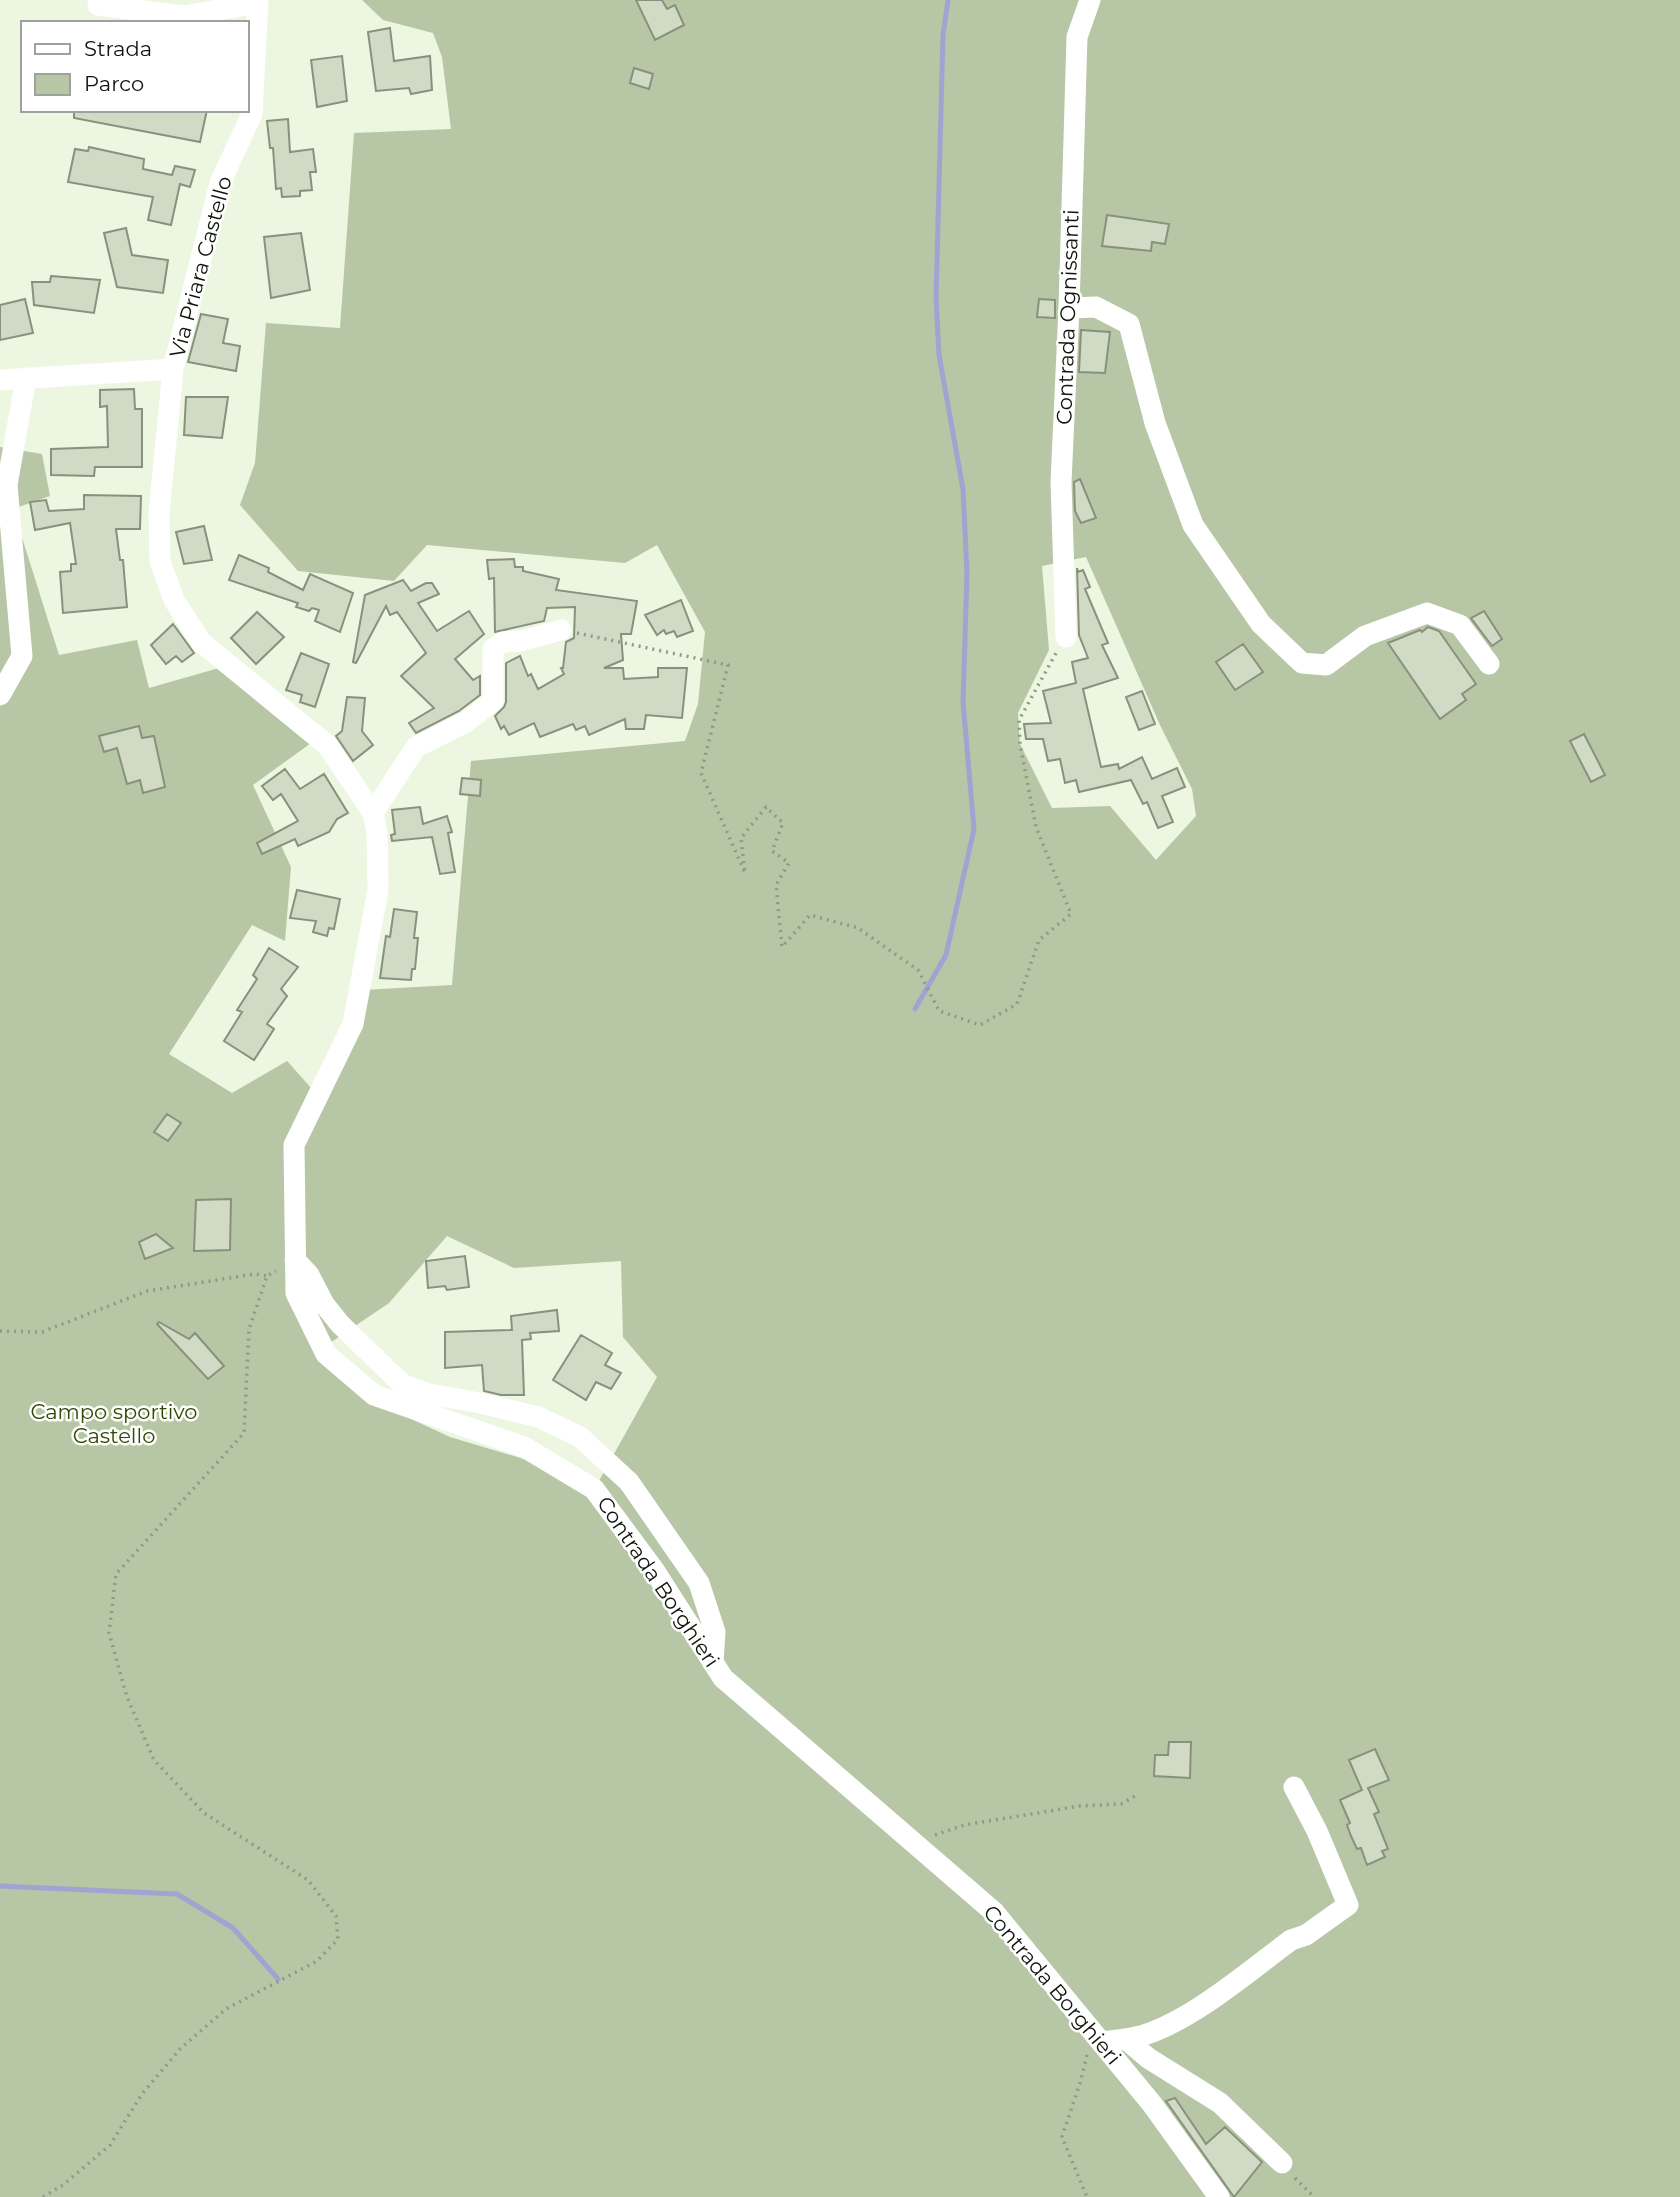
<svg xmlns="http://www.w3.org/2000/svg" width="1680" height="2197" viewBox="0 0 1680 2197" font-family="Montserrat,sans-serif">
<rect width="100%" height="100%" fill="#ecf6e0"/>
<!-- green -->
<path fill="#b7c6a4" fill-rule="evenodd" d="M 362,0 L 1680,0 L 1680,2197 L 0,2197 L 0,447 L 42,454 L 50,496 L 13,509 L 59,655 L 137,640 L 149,688 L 219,668 L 318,738 L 253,785 L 291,867 L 285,941 L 252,925 L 169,1054 L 232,1093 L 287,1061 L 321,1099 L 363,990 L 452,985 L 471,761 L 685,741 L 698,704 L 705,632 L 657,545 L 625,563 L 427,545 L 394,581 L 298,571 L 240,505 L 255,463 L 266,323 L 340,328 L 354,133 L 451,129 L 442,57 L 433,33 L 383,20 ZM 1086,557 L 1160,725 L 1192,789 L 1196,816 L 1156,860 L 1110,806 L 1052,808 L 1020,744 L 1018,713 L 1049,650 L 1042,566 ZM 447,1236 L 514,1268 L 621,1261 L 623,1337 L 657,1377 L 591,1495 L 527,1460 L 450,1437 L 385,1407 L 324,1347 L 389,1303 Z"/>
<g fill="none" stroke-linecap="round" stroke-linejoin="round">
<!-- stream -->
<path stroke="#a3a2d1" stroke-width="5" d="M 915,1009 L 946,955 L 974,829 L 963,702 L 967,574 L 963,489 L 939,355 L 936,298 L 943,35 L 948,0
M 0,1886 L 177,1894 L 233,1928 L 278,1979"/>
</g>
<!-- building -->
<path fill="#d1dac5" stroke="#88917d" stroke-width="2" d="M 636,0 L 662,0 L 667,9 L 675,5 L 684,25 L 655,40 Z
M 390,28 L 394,61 L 430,56 L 432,90 L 411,94 L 409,88 L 376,91 L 368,32 Z
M 342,56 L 347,101 L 317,107 L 311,60 Z
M 634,68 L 653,74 L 649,89 L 630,83 Z
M 74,110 L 207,110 L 200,142 L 74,118 Z
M 288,119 L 290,152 L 313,149 L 316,172 L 310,172 L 312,190 L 300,191 L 300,196 L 282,197 L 281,188 L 276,189 L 273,148 L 270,148 L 267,121 Z
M 89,147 L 144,159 L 143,169 L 172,175 L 175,166 L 195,170 L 190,187 L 180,184 L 171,225 L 148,220 L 153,197 L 68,182 L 75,149 L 88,151 Z
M 1107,215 L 1169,224 L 1165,244 L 1152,242 L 1151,251 L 1102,246 Z
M 126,228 L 132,255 L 168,260 L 163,293 L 117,287 L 104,233 Z
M 301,233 L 310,290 L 271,298 L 264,237 Z
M 51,276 L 100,280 L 94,313 L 34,305 L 32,282 L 50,282 Z
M 25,299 L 33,333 L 0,340 L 0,305 Z
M 1039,299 L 1055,300 L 1055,318 L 1037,317 Z
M 201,314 L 228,319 L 223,343 L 240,346 L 236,371 L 188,362 Z
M 1081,330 L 1110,332 L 1105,373 L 1079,372 Z
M 134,389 L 135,409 L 142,409 L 142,467 L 95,467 L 94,476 L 51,475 L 51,449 L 108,447 L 107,406 L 100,407 L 100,390 Z
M 186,397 L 228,397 L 222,438 L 184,435 Z
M 1080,479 L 1096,518 L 1081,523 L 1075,511 L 1074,482 Z
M 84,495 L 141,496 L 140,529 L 116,529 L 120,560 L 123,560 L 127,607 L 63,613 L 60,572 L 71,571 L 71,564 L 76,564 L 70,523 L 35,530 L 30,502 L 46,500 L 49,511 L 84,509 Z
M 204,526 L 212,560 L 184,564 L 176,532 Z
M 239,555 L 269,568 L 268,572 L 303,590 L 310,574 L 353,593 L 340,632 L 315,621 L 319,610 L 312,608 L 309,611 L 296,607 L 298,603 L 229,580 Z
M 514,559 L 515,567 L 523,567 L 523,571 L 559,579 L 556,590 L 637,601 L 631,634 L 621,634 L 623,660 L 604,668 L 623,668 L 624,679 L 658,677 L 658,668 L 687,668 L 682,718 L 646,715 L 644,729 L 626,729 L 625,719 L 589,735 L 585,726 L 576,730 L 573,724 L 540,737 L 534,723 L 509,735 L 504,726 L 501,729 L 495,716 L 504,707 L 506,702 L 506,663 L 520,656 L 528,676 L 531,674 L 538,689 L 564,674 L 561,668 L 563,668 L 566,642 L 574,638 L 575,607 L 547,608 L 544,621 L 495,632 L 494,578 L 489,579 L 487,560 Z
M 1077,568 L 1078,572 L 1083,570 L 1090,587 L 1085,589 L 1108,643 L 1102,645 L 1118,678 L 1083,689 L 1101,767 L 1118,764 L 1119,769 L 1142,757 L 1152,779 L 1177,768 L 1185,787 L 1162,796 L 1173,822 L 1158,828 L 1147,802 L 1143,804 L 1131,780 L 1079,792 L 1076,780 L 1065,783 L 1060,759 L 1048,761 L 1043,739 L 1026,739 L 1024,724 L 1051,723 L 1043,691 L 1076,683 L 1072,662 L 1088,658 L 1079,635 Z
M 403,580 L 411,591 L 426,583 L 432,583 L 439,594 L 418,603 L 437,631 L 469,611 L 484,634 L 455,659 L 473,680 L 480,676 L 480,695 L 459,711 L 416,733 L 409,723 L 434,708 L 401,676 L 426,653 L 397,612 L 390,615 L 386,606 L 356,663 L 353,662 L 365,595 Z
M 681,600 L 693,631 L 677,637 L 674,631 L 666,634 L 664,630 L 657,635 L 645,615 Z
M 1484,611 L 1502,639 L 1492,646 L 1471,618 Z
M 257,612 L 284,637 L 256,664 L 231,638 Z
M 173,624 L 194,653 L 182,662 L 176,656 L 166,664 L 151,645 Z
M 1428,627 L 1439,631 L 1476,684 L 1462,694 L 1466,700 L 1440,719 L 1388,643 L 1420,630 L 1422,632 Z
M 1243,644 L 1263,672 L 1235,690 L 1216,662 Z
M 301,653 L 329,664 L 315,707 L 300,702 L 302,695 L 286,690 Z
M 1142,691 L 1155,724 L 1139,730 L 1126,697 Z
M 347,697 L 365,698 L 362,731 L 373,745 L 353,761 L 336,736 L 342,731 Z
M 139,726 L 142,738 L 154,736 L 165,787 L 143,793 L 140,780 L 127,784 L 117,748 L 104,752 L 99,736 Z
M 1584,734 L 1605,775 L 1591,782 L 1570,741 Z
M 285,769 L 300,789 L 324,774 L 348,813 L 337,819 L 329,832 L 298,846 L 295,839 L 262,854 L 257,843 L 298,821 L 281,794 L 273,800 L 262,786 Z
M 462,778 L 481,780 L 480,796 L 460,794 Z
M 420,807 L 423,824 L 447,816 L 452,832 L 448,833 L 455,872 L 440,874 L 432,837 L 392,841 L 391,835 L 395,834 L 392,810 Z
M 297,890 L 340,899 L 334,929 L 329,928 L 327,936 L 313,932 L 316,921 L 290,918 Z
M 394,909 L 417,912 L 414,938 L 418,938 L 415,969 L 412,969 L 411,980 L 380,978 L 386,936 L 390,937 Z
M 269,948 L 298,967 L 281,989 L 287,996 L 267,1024 L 274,1029 L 254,1060 L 224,1041 L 242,1012 L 237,1010 L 257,979 L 253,975 Z
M 167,1114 L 181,1123 L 168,1141 L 154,1132 Z
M 231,1199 L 230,1250 L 194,1251 L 196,1200 Z
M 156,1234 L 173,1248 L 145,1259 L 139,1242 Z
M 465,1256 L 469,1287 L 447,1290 L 445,1286 L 428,1288 L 426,1261 Z
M 557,1310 L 559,1331 L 530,1333 L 531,1339 L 522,1340 L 524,1395 L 501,1395 L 484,1391 L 482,1365 L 445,1368 L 445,1332 L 512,1330 L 511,1316 Z
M 159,1322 L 189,1339 L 195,1333 L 224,1366 L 208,1379 L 157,1324 Z
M 581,1335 L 612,1353 L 605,1365 L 621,1373 L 611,1389 L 596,1382 L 586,1400 L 553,1380 Z
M 1169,1742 L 1191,1742 L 1190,1778 L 1154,1776 L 1155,1755 L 1168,1755 Z
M 1375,1749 L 1389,1780 L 1368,1788 L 1379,1812 L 1374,1814 L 1388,1849 L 1382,1851 L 1385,1857 L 1367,1865 L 1361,1848 L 1357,1849 L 1351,1836 L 1347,1825 L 1350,1823 L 1340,1800 L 1362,1790 L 1349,1760 Z
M 1175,2098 L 1206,2144 L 1225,2127 L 1262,2162 L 1234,2197 L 1166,2101 Z"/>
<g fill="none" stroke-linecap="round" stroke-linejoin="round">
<!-- path -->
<path stroke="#919888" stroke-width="3.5" stroke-dasharray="2 5" stroke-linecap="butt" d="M 577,633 L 728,665 L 701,773 L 745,873 L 741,838 L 766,807 L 783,823 L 772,851 L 789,863 L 776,885 L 782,947 L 810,915 L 858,928 L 918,970 L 939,1011 L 980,1025 L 1017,1004 L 1039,940 L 1071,914 L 1036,827 L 1020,744 L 1019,720 L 1056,653
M 0,1331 L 42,1332 L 147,1291 L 255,1274 L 267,1276
M 935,1835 L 964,1825 L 1080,1806 L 1121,1804 L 1135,1796
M 1087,2055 L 1080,2083 L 1062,2137 L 1087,2197
M 1295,2178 L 1314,2197
M 43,2197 L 63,2185 L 110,2145 L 142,2094 L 180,2049 L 226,2009 L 317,1961 L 338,1939 L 336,1916 L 308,1880 L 204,1813 L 154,1760 L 127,1697 L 109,1633 L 116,1574 L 244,1433 L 249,1329 L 267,1276 L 276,1271"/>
<!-- minor -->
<path stroke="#fff" stroke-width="21" d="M 99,0 L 98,5 L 184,16 L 258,3
M 258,0 L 252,114 L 220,183 L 173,369 L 159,513 L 160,561 L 174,600 L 201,642 L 327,745 L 373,813 L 377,833 L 378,890 L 353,1024 L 294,1145 L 296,1293 L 326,1354 L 374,1395 L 524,1447 L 594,1489 L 654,1570 L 723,1678 L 994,1912 L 1152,2104 L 1219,2197
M 1069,308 L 1096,307 L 1129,324 L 1155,423 L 1193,525 L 1261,624 L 1302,663 L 1326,665 L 1365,636 L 1427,613 L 1460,625 L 1489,664
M 0,380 L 173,369
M 1066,637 L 1061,482 L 1069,308 L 1077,37 L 1090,0
M 0,695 L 22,656 L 7,485 L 26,378
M 373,813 L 416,747 L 466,722 L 493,701 L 493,649 L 503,642 L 521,641 L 561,630
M 295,1260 L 309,1275 L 324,1304 L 340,1324 L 402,1384 L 429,1394 L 480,1403 L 538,1417 L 580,1437 L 629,1482 L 699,1583 L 715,1632 L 713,1663
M 1126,2039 L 1148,2058 L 1220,2103 L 1282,2163
M 1101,2042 C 1115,2040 1130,2039 1144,2035 C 1194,2019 1249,1971 1291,1940 L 1306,1935 L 1348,1905 L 1317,1831 L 1294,1787"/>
</g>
<g text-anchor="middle" stroke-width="5" stroke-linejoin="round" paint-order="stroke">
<!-- street labels -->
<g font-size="21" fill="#11140d" stroke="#fff">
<text transform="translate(201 267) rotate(-75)" y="7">Via Priara Castello</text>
<text transform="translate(1068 317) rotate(-88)" y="7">Contrada Ognissanti</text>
<text transform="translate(658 1582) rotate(56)" y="7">Contrada Borghieri</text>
<text transform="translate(1052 1985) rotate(50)" y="7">Contrada Borghieri</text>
</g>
<!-- park labels -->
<g font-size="21" fill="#314800" stroke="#fff">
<text x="114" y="1419">Campo sportivo<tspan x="114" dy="24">Castello</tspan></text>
</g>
</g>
<!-- legend -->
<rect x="21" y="21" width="228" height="91" fill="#ffffff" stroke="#a0a19e" stroke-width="2"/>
<rect x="35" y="44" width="35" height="10" fill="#ffffff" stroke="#a0a19e" stroke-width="2"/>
<text x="84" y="56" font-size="21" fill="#11140d">Strada</text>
<rect x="35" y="74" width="35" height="21" fill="#b7c6a4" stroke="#a0a19e" stroke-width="2"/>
<text x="84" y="91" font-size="21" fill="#11140d">Parco</text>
</svg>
